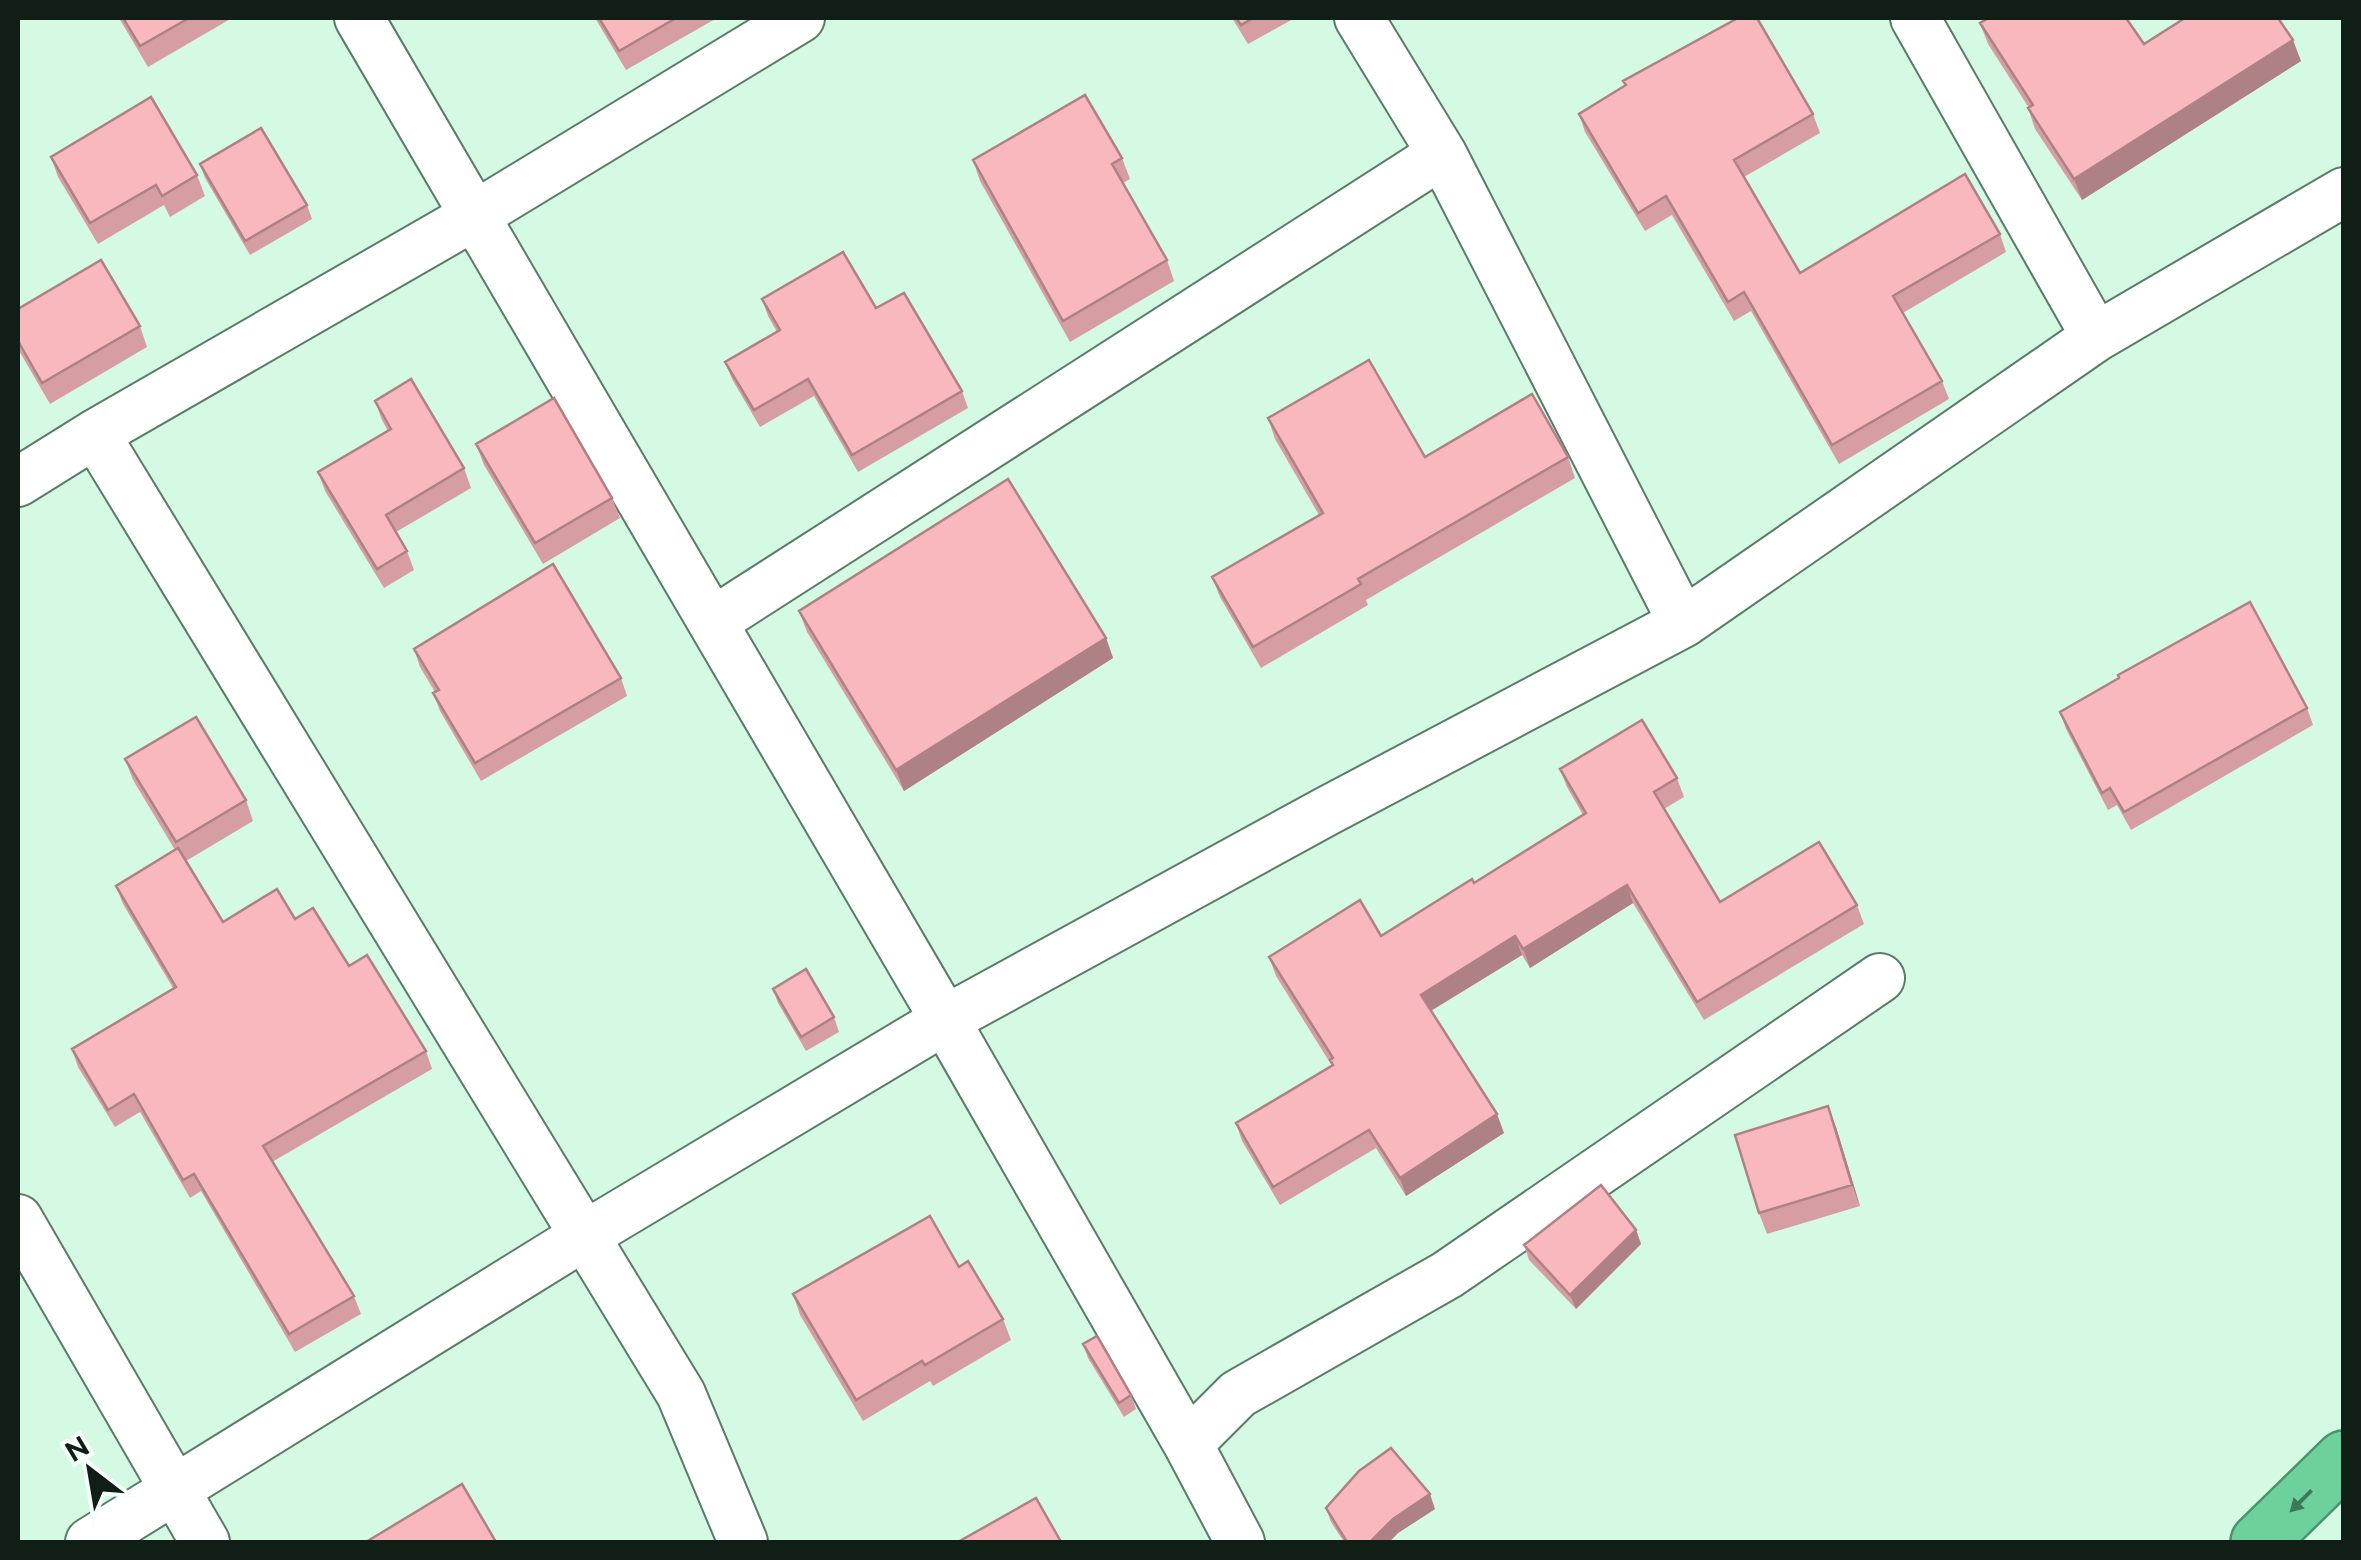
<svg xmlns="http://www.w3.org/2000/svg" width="2361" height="1560" viewBox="0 0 2361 1560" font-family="Raleway,sans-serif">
<rect width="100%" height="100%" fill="#d5fae4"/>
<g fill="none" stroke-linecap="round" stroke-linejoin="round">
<defs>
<path id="street" d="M 359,18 L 945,1020 L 1188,1444 L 1240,1542
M 1359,18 L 1442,154 L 1683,623
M 1915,18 L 2096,337
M 95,434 L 681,1394 L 743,1542
M 18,482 L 95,434 L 474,216 L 800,18
M 714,621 L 1442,154
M 18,1219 L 205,1542
M 1188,1444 L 1238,1394 L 1447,1275 L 1880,978
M 90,1542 L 584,1236 L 945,1020 L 1327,811 L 1683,623 L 2096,337 L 2344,192"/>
<path id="highway" d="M 2259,1542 L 2344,1459"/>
</defs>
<!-- street casing -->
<use href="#street" stroke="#5a7b68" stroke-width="52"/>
<!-- highway casing -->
<use href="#highway" stroke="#4c926e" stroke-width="60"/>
<!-- street -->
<use href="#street" stroke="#fff" stroke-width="48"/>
<!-- highway -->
<use href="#highway" stroke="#6dd19e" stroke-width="55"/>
</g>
<!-- wall -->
<path fill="#d69ea3" d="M 119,18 L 232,18 L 148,67 Z
M 595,18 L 717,18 L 626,70 Z
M 1232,18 L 1295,18 L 1248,44 Z
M 1980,23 L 2144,44 L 2301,61 L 2082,200 L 2035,129 L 2028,108 L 2029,108 L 1988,44 Z
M 1623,81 L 1813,114 L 1820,133 L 1744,177 L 1800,273 L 2000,234 L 2006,252 L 1903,313 L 1942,381 L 1949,399 L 1839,464 L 1751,311 L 1734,321 L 1672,215 L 1645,231 L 1585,132 L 1579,114 L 1625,86 Z
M 51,157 L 197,175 L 205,196 L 170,217 L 164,205 L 98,244 L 58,177 Z
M 1122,158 L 1130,179 L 1123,183 L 1167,260 L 1174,281 L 1070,342 L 980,181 L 973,160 Z
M 200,164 L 307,205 L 312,219 L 250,255 L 205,178 Z
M 762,299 L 876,308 L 962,391 L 968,408 L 858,472 L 814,396 L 760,427 L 732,379 L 725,362 L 777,332 L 768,316 Z
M 18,309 L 140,326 L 147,347 L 50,404 L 18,349 Z
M 375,401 L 464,468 L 471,488 L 396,532 L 407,551 L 414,570 L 384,588 L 325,491 L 318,472 L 388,431 L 382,420 Z
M 1268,418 L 1425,457 L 1568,457 L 1575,478 L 1366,600 L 1368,605 L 1261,668 L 1220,597 L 1212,577 L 1319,515 L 1275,439 Z
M 476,444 L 612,498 L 620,518 L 543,564 L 484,465 Z
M 799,611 L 1106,638 L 1113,658 L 904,791 L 807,632 Z
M 414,649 L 621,678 L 627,696 L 481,781 L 440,711 L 433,693 L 435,692 L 420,667 Z
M 2307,708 L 2313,725 L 2131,830 L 2117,805 L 2108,810 L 2066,729 L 2060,712 Z
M 125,759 L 246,800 L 253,821 L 186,861 L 223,922 L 295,919 L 349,966 L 426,1051 L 432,1069 L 272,1162 L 354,1296 L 361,1314 L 295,1352 L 201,1191 L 190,1198 L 140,1112 L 115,1127 L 78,1067 L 72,1049 L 173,988 L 123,904 L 116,886 L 175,850 L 133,780 Z
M 1560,769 L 1677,778 L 1684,797 L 1664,809 L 1720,902 L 1857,905 L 1864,924 L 1704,1020 L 1633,903 L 1530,968 L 1522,955 L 1431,1011 L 1504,1133 L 1406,1196 L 1376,1148 L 1280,1205 L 1242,1141 L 1236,1123 L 1332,1066 L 1276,976 L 1269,957 L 1381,936 L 1474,883 L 1583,815 L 1567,787 Z
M 773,989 L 834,1017 L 839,1032 L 806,1051 L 778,1003 Z
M 1836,1127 L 1860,1206 L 1767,1234 L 1759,1213 Z
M 1636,1230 L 1641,1244 L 1576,1309 L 1529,1260 L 1524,1245 Z
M 959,1267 L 1003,1319 L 1011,1340 L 933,1386 L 930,1381 L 863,1421 L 800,1315 L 793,1294 Z
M 1083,1344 L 1131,1395 L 1136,1409 L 1124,1417 L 1088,1358 Z
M 1326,1508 L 1435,1509 L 1398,1533 L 1389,1542 L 1344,1542 L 1331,1522 Z"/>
<!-- shaded-wall -->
<path fill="#ae8185" d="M 2293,40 L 2301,61 L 2082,200 L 2074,179 Z
M 1106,638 L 1113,658 L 904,791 L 896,770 Z
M 1627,885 L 1633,903 L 1530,968 L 1523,949 Z
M 1515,936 L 1522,955 L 1427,1013 L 1421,995 Z
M 1828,1106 L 1836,1127 L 1860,1206 L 1852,1185 Z
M 1497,1114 L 1504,1133 L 1406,1196 L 1400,1178 Z
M 1636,1230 L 1641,1244 L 1576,1309 L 1570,1295 Z
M 1430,1494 L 1435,1509 L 1398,1533 L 1389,1542 L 1370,1542 L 1393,1519 Z"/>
<!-- building -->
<path fill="#f9b8be" stroke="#ae8185" stroke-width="2.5" d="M 123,18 L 189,18 L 140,46 Z
M 599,18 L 676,18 L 619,51 Z
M 1236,18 L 1253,18 L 1241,25 Z
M 1738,18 L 1757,18 L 1813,114 L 1734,160 L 1800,273 L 1965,174 L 2000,234 L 1893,296 L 1942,381 L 1832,445 L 1744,292 L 1728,302 L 1666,196 L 1638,213 L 1579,114 L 1626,85 L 1623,81 Z
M 1989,18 L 2126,18 L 2144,44 L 2185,18 L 2278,18 L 2293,40 L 2074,179 L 2028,108 L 2033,105 L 1980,23 Z
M 1085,95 L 1122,158 L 1112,164 L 1167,260 L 1063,321 L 973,160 Z
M 151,97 L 197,175 L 162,196 L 156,185 L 90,223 L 51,157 Z
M 261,128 L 307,205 L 245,241 L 200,164 Z
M 843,252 L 876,308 L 904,293 L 962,391 L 852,455 L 808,379 L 754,410 L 725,362 L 780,330 L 762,299 Z
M 101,260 L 140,326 L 42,383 L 18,341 L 18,309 Z
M 1369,360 L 1425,457 L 1532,394 L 1568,457 L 1358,579 L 1361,584 L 1253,647 L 1212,577 L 1323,513 L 1268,418 Z
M 411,379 L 464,468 L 386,515 L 407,551 L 377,569 L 318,472 L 391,429 L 375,401 Z
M 554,398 L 612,498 L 535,543 L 476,444 Z
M 1008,479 L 1106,638 L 896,770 L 799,611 Z
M 553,564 L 621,678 L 475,763 L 433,693 L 439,690 L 414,649 Z
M 2250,602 L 2307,708 L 2124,812 L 2110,788 L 2102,793 L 2060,712 L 2119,678 L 2118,675 Z
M 196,717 L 246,800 L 176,842 L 125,759 Z
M 1642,720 L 1677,778 L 1654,792 L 1720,902 L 1819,842 L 1857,905 L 1697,1002 L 1627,885 L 1523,949 L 1515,936 L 1421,995 L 1497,1114 L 1400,1178 L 1369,1130 L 1273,1187 L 1236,1123 L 1333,1065 L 1330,1060 L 1333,1058 L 1269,957 L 1360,900 L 1381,936 L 1472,879 L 1474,883 L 1586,813 L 1560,769 Z
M 178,848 L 223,922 L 277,889 L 295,919 L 313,908 L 349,966 L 367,955 L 426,1051 L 263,1146 L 354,1296 L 289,1334 L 194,1174 L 183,1180 L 134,1094 L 108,1110 L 72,1049 L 176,987 L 116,886 Z
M 806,969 L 834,1017 L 801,1037 L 773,989 Z
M 1828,1106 L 1852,1185 L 1759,1213 L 1735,1135 Z
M 1601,1185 L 1636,1230 L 1570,1295 L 1524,1245 Z
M 930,1216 L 959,1267 L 968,1261 L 1003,1319 L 925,1365 L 922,1361 L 856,1400 L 793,1294 Z
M 1097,1336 L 1131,1395 L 1119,1403 L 1083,1344 Z
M 1391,1448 L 1430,1494 L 1393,1519 L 1370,1542 L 1347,1542 L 1326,1508 L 1359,1471 Z
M 462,1484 L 496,1542 L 366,1542 Z
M 1036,1498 L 1060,1540 L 1057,1542 L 958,1542 Z"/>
<!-- one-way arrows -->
<defs><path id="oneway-solid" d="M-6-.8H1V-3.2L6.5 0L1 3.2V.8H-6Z" transform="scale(2.5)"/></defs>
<use fill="#3e785a" href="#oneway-solid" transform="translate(2301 1501) rotate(135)"/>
<!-- border -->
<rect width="2361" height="1560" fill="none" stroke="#101e16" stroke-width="40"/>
<!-- north arrow -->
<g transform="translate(90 1470) rotate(329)" stroke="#f7fffa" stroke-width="8" paint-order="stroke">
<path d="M0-8L18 38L0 25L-18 38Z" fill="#101e16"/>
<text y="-15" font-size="28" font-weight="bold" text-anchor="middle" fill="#101e16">N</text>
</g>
</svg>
